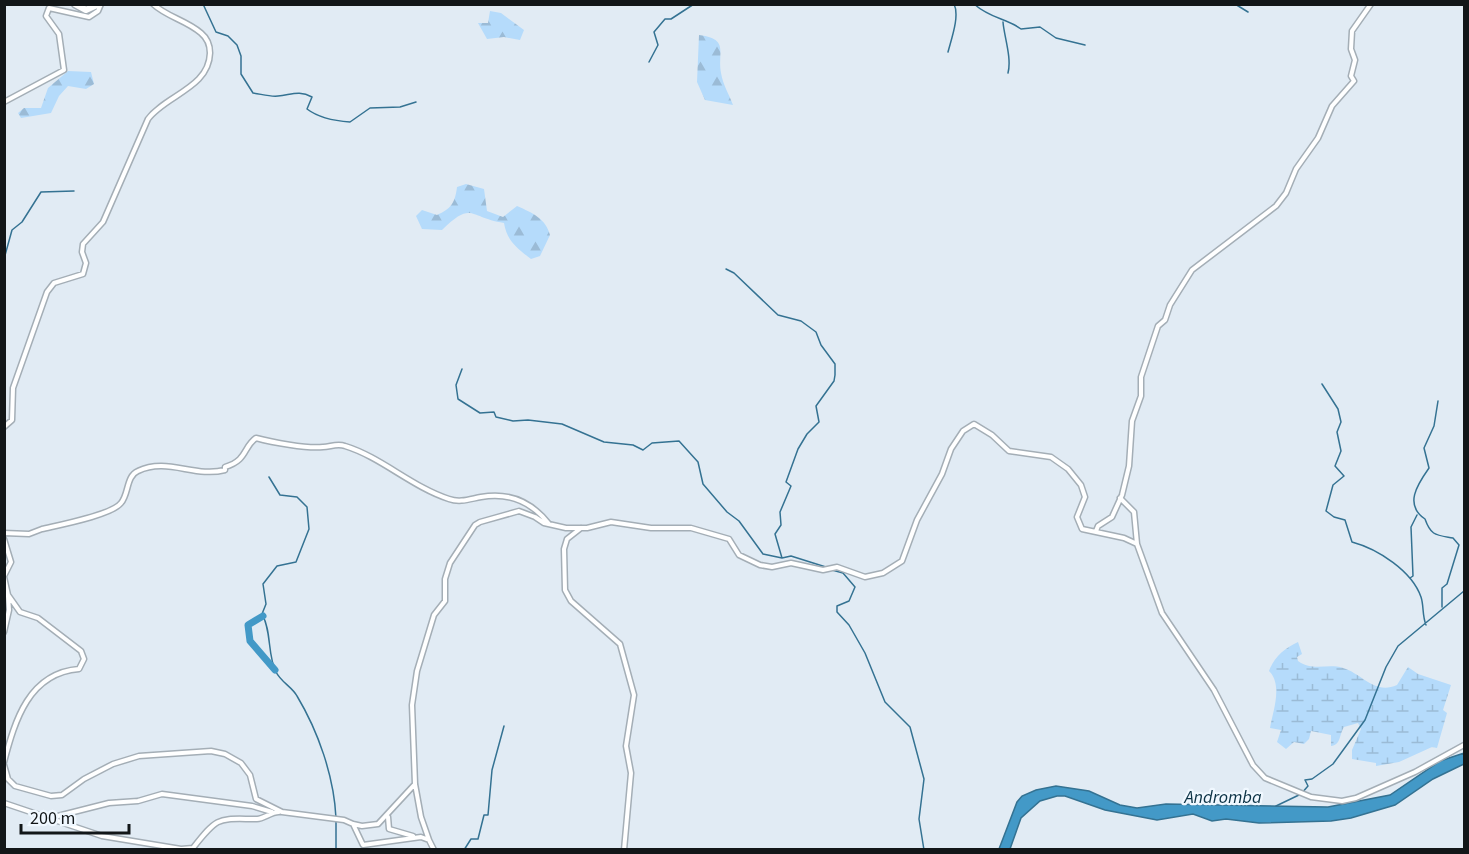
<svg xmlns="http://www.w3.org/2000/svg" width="1469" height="854" viewBox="0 0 1469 854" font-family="'Source Sans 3',sans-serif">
<defs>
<pattern id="forest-firs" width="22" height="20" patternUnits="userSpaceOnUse" patternTransform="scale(1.5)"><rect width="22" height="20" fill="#b5dbfb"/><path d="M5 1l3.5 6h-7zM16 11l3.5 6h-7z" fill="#9bbbd6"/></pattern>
<pattern id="wetland-marsh" width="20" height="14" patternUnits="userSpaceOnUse" patternTransform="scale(1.5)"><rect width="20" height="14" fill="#b5dbfb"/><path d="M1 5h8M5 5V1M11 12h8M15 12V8" fill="none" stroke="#9bbbd6"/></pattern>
</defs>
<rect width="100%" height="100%" fill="#e1ebf4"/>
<!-- forest -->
<path fill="url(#forest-firs)" d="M 490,11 L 501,13 L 524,30 L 520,40 L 504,37 L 487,39 L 478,23 L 488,23 Z
M 699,35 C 730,39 717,52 721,73 C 723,85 729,94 733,105 L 705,100 L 697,82 Z
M 68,71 L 91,72 L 94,84 L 86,89 L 68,86 L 59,96 L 51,113 L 21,118 L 18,113 L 24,108 L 41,108 L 48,88 Z
M 466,184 L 484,189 L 487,211 L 503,217 L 517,206 C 533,213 546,219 550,235 L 540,256 L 531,259 C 517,248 507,241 504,223 C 469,218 473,200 442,230 L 422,229 L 416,216 L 422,210 L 437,215 C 451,209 455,203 457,187 Z"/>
<!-- wetland -->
<path fill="url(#wetland-marsh)" d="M 1298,642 L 1302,654 L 1297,657 L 1298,661 C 1314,672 1327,663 1343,668 C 1363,674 1374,695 1397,685 L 1408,667 L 1418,674 L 1451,685 L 1443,710 L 1447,713 L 1437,748 L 1432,747 L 1399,762 L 1376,766 L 1376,763 L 1352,759 L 1352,750 L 1361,729 L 1358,723 L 1344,727 C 1339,735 1341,745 1331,746 L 1331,735 L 1311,731 L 1309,739 L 1304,744 L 1294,742 L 1286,749 L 1277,742 L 1281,730 L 1270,728 C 1273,711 1283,685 1269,671 C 1274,657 1285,648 1298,642 Z"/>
<!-- water -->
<path fill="#4399c7" stroke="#347292" stroke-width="1.5" d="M 1464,753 L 1464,764 L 1433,779 L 1395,805 L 1351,818 L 1331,821 L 1259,823 L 1226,819 L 1212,821 L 1193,814 L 1157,820 L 1105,810 L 1065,796 L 1057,796 L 1040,801 L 1021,818 L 1010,849 L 999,849 L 1017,802 L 1022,796 L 1036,790 L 1056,786 L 1089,791 L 1120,805 L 1137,808 L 1166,804 L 1328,807 L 1390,795 L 1440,761 Z"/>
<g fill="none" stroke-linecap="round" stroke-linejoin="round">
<!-- stream -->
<path stroke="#347292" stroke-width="1.5" d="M 203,4 L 216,32 L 228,36 L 237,45 L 241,56 L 241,74 L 253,93 C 261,94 270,97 278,96 C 291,95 299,90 312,97 L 307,109 C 319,118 335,121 350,122 L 370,108 L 400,107 L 416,102
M 974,4 C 991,19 1006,18 1021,29 L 1040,27 L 1056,38 L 1085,45
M 1235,4 L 1248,12
M 1003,22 C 1004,36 1012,58 1008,73
M 948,52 C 951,40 960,16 954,4
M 649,62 L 658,45 L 654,32 L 665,19 L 671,19 L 694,4
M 4,259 L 12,230 L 22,222 L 41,192 L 74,191
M 726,269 L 734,273 L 778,315 L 801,321 L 816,332 L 821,345 L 835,364 L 835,375 L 834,381 L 816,406 L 819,422 L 807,434 L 798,449 L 786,482 L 791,486 L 780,512 L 781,525 L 775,534 L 782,558 L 791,556 L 829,568
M 462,369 L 456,385 L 458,399 L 480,413 L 494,412 L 496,417 L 513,421 L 528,420 L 562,424 L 604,442 L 633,445 L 643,450 L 652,443 L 679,441 L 698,462 L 703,484 L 727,512 L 739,521 L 763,554 L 782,558
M 1322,384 L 1338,409 L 1341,422 L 1337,432 L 1341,451 L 1335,466 L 1344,476 L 1333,485 L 1326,511 L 1334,517 L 1345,520 L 1352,542 C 1378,549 1412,571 1421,597 C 1424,606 1422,615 1426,625
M 1438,401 L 1434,426 L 1424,448 L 1429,468 C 1417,485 1404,505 1425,519 C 1431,536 1436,535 1453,538 L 1459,545 L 1447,584 L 1442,588 L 1442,607
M 269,477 L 280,495 L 297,497 L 307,507 L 309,529 L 296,562 L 277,566 L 263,584 L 266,604 L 262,614 C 272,632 267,654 276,672 C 281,682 292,687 297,696 C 318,731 334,776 336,818
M 832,570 L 843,573 L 855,587 L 849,601 L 837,606 L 837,612 L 849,625 L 865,653 L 885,702 L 910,727 L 924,779 L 919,819 L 924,850
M 1410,578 L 1413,576 L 1411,527 L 1417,515
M 1276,806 L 1301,794 L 1308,786 L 1305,780 L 1312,779 L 1333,764 L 1365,720 L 1386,667 L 1398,646 L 1464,591
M 336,821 L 336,850
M 464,850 L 471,839 L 478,839 L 484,815 L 488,815 L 492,770 L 504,726"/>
<!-- river -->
<path stroke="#4399c7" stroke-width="7" d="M 263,616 L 248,625 L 250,641 L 275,670"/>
<defs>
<path id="street" d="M 4,102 L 64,70 L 59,34 L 46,16 L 49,8 L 89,17 L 98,11 L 101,4
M 4,427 L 12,420 L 13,388 L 47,292 L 54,283 L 83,274 L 86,263 L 82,252 L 83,244 L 103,222 L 148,119 C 166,95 209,88 210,53 C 210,46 207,38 201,33 C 186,20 167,17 153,4
M 1120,498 L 1134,512 L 1137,544
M 581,528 L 567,539 L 564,549 L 565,590 L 571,601 L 620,644 L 634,695 L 626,746 L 631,773 L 624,850
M 1096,531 L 1098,526 L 1112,517 L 1122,495 L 1129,466 L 1132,421 L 1141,396 L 1141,377 L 1158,326 L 1165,320 L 1170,305 L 1192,270 L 1276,206 L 1286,193 L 1296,169 L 1318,138 L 1332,106 L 1354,81 L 1351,76 L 1355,60 L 1351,49 L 1352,31 L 1371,4
M 4,533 L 29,534 L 42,529 C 59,525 112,515 121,503 C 129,494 126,476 138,471 C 167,457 195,478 225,470 L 225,467 C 248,460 243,447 256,438 C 271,442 307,449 323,447 C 330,447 337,443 345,446 C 381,457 412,487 449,499 C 460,503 470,499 481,497 C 509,492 531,501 549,524
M 4,539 L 11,562 L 4,576
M 4,577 L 8,595 L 20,612 L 38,618 L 81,651 L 84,659 L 79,669 C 29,673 15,720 4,762
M 4,632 L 9,610 L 8,596
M 4,765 L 8,779 L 15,786 L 51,796 L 62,795 L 84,779 L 113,764 L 139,756 L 211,751 L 225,754 L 241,763 L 250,775 L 256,799 L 282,812 L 344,820 L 353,824 L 363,845 L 421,837 L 429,840 L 434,850
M 4,803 L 102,836 L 181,849 L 193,848 C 219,815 218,819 257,819 C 264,819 271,812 279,812
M 388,817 L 389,829 L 413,836
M 50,818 L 109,803 L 138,801 L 162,794 L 252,806 L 272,812
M 353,824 L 362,826 L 378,824 L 415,784
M 429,840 L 421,817 L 415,784 L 412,705 L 417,671 L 434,615 L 445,601 L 445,579 L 450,563 L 475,525 L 480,522 L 519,511 L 535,517 L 544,523 L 566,528 L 587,528 L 611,522 L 651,528 L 691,528 L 729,539 L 739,555 L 760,565 L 772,567 L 791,563 L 823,570 L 837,567 L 865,577 L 883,573 L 902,561 L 917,520 L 942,474 L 951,449 L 963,431 L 974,424 L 992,435 L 1009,451 L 1051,457 L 1068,469 L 1081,485 L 1085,497 L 1077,517 L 1082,529 L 1124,538 L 1137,544 L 1162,613 L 1214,690 L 1253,765 L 1265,778 L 1311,797 L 1342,801 L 1356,798 L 1415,772 L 1464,745"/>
<path id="secondary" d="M 75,4 L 86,10 L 99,4"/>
</defs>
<!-- street casing -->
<use href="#street" stroke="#a4aeb6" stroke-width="7"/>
<!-- secondary casing -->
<use href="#secondary" stroke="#a4aeb6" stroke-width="9"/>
<!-- street -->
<use href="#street" stroke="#fff" stroke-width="4"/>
<!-- secondary -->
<use href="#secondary" stroke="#fff" stroke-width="6"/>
</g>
<g text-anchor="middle" stroke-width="4.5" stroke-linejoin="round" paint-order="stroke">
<!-- water labels -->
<g font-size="18" font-style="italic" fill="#0b3245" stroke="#f0f8ff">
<text x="1223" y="803">Andromba</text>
</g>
</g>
<!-- border -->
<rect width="1469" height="854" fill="none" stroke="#121618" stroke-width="12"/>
<!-- scale -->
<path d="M21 824v9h108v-9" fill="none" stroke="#121618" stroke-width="3"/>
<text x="30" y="824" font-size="18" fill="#121618" stroke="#f0f8ff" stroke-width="4.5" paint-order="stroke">200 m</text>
</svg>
